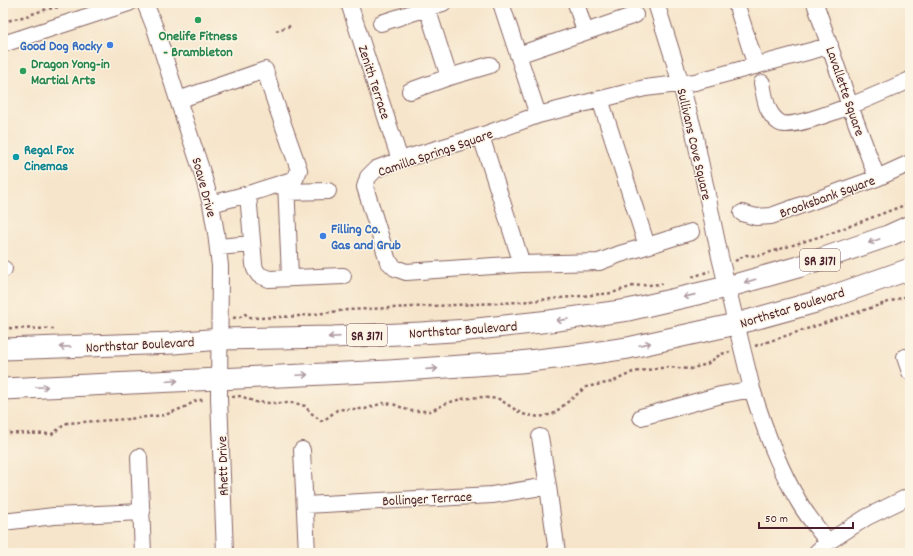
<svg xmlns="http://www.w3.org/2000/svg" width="913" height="556" viewBox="0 0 913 556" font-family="Dekko,sans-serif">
<rect width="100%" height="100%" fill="#fcf5e5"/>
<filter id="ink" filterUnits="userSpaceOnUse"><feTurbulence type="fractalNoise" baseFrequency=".025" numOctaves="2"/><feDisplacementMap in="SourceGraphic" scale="8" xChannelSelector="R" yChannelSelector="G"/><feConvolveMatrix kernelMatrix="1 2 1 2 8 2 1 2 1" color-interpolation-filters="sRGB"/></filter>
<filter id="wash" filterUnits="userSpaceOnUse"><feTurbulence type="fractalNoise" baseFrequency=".012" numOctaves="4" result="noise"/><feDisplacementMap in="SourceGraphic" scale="16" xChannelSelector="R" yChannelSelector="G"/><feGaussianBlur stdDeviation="0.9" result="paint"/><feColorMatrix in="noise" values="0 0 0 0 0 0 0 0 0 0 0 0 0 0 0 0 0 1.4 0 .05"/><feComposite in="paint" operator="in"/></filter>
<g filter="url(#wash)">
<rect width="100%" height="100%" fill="#f6e5cb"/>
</g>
<g filter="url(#ink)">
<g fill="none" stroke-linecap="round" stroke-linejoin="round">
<defs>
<path id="minor" d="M 145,3 L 155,28 L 178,100 L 202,172 L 211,204 L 216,233 L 220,266 L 219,398 L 225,553
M 349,3 L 400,160
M 501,3 L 538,115
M 576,3 L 585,32
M 656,3 L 674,60 L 694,132 L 720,257 L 752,389 C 764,428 778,467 799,502 C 807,516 818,529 828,542
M 736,3 L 756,66
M 815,3 L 850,106 L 877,178
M 427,8 L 449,77
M 381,23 L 443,3
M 3,44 L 129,3
M 518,55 L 635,15
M 762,83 C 765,98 766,114 780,123 C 796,132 890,89 910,80
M 410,91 L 449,77 L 490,65
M 600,99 L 647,246
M 178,100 L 265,70 C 275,104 288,137 299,170 L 295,179 L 248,194 L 211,204
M 481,136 L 522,264
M 286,182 L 290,277
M 286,192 L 328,191
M 248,194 L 254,264 L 255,269 L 259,275 L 269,279 L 343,276
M 742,213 L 756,217 L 771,216 L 877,178 L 910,163
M 691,232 L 647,246 L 620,254 L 599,262 L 522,264 L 406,272 L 395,268 L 388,261 L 365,187 L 368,177 L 376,169 L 400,160 L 481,136 L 538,115 L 645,88 L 695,82 L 818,49 L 830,45
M 218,247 L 252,244
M 3,269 L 4,269
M 905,357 L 910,372
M 641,417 L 721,395 L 752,389
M 540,437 L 548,486 L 557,553
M 302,450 L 307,553
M 139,457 L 143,553
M 305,505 L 492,495 L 548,486
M 3,522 L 54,516 L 142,512
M 816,553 L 828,542 L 867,517 L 910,496"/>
<path id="major" d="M 3,349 L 174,343 L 220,339 L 333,337 L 421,333 L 468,330 L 550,321 L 628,310 L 727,287 L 798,267 L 888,236 L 910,226
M 3,389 L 389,371 L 520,362 L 572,356 L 628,348 L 736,324 L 816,302 L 910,269"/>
</defs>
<!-- minor casing -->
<use href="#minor" stroke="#866463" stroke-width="18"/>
<!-- major casing -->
<use href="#major" stroke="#866463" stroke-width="23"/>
<!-- path -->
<path stroke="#866463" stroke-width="2.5" stroke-dasharray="3 3" stroke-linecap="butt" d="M 3,22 L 26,16 L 47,9 L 67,6 L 74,3
M 276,31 L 293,25
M 735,261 L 746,255 L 758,256 L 834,232 L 910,203
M 692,277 L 710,271
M 233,318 L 240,317 L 245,314 L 249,317 L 259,318 L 299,316 L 347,310 L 520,302 L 612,293 L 633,286 L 662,284
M 3,328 L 55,329
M 755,346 L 910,295
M 232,397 L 241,396 L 255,402 L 269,403 L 295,403 L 305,406 L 310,412 L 321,421 L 327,418 L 337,410 L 344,409 L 365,409 L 383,403 L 393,404 L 410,411 L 431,411 L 447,403 L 461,399 L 479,397 L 499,399 L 522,414 L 539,417 L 553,414 L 586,387 L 612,382 L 633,372 L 668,367 L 690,369 L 707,364 L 721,354 L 730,352
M 3,433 L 52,434 L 67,423 L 128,419 L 165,415 L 185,407 L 197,400 L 205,400"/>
<!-- minor -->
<use href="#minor" stroke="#fff" stroke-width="16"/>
<!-- major -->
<use href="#major" stroke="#fff" stroke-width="21"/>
</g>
<!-- one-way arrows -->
<defs><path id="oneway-shaft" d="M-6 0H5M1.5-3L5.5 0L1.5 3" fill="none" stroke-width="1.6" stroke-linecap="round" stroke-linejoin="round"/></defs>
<g stroke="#ae9aa0">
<use href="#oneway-shaft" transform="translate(874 241) rotate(160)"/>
<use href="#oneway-shaft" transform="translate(750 281) rotate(164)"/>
<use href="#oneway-shaft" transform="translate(689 296) rotate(167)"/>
<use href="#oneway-shaft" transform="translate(562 320) rotate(172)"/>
<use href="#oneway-shaft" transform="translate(334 337) rotate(178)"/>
<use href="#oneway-shaft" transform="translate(645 344) rotate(-12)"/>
<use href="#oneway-shaft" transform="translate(65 347) rotate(178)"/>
<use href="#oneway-shaft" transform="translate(432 369) rotate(-4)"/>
<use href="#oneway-shaft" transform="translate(302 375) rotate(-3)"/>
<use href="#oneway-shaft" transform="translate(172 381) rotate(-3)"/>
<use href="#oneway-shaft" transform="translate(42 387) rotate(-3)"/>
</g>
</g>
<!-- markers -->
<g fill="#2e9e5b" stroke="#fcf5e5" stroke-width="1.5">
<circle cx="198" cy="20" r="4"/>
<circle cx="23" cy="71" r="4"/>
</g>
<g fill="#3f7fe0" stroke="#fcf5e5" stroke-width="1.5">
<circle cx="110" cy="45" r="4"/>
<circle cx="323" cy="236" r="4"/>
</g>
<circle fill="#0f9aa8" stroke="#fcf5e5" stroke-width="1.5" cx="16" cy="157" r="4"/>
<g text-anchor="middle" stroke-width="3" stroke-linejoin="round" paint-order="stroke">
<!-- shield labels -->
<g fill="#fcf5e5" stroke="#7f5f63" stroke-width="1">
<rect x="800" y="249" width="40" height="22" rx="3"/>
<rect x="347" y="324" width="40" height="22" rx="3"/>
</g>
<g font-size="13" font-weight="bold" fill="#4a1f2b">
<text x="820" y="265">SR 3171</text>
<text x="367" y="340">SR 3171</text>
</g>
<!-- leisure labels -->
<g font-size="14" font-weight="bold" fill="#27864d" stroke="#fcf5e5">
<text x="198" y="40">Onelife Fitness<tspan x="198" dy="16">- Brambleton</tspan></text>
<text x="31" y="68" text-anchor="start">Dragon Yong-in<tspan x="31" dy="16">Martial Arts</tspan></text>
</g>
<!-- shop labels -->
<g font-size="14" font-weight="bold" fill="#366cbe" stroke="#fcf5e5" text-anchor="end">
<text x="102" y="50">Good Dog Rocky</text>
<text x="331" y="233" text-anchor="start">Filling Co.<tspan x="331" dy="16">Gas and Grub</tspan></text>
</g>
<!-- street labels -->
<g font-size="14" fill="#4a1f2b" stroke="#fcf5e5">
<text transform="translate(375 82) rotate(72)" y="5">Zenith Terrace</text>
<text transform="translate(846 91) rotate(71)" y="5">Lavallette Square</text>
<text transform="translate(695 144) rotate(77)" y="5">Sullivans Cove Square</text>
<text transform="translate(435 152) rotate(-19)" y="5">Camilla Springs Square</text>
<text transform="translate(205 187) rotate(75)" y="5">Soave Drive</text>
<text transform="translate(827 196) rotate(-20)" y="5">Brooksbank Square</text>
<text transform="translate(792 307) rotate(-17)" y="5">Northstar Boulevard</text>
<text transform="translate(463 329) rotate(-4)" y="5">Northstar Boulevard</text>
<text transform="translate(140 344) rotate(-3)" y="5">Northstar Boulevard</text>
<text transform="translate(222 466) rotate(-92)" y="5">Rhett Drive</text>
<text transform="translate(427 498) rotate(-3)" y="5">Bollinger Terrace</text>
</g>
<!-- culture labels -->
<g font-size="14" font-weight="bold" fill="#0d838f" stroke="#fcf5e5" text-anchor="start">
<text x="24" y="154">Regal Fox<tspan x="24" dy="16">Cinemas</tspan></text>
</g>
</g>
<!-- margin -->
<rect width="913" height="556" fill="none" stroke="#fcf5e5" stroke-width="16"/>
<!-- scale -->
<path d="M759 522v6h94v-6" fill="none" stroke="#4a1f2b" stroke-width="2"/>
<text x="765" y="522" font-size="12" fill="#4a1f2b" stroke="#fcf5e5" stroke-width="3" paint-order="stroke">50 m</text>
</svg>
